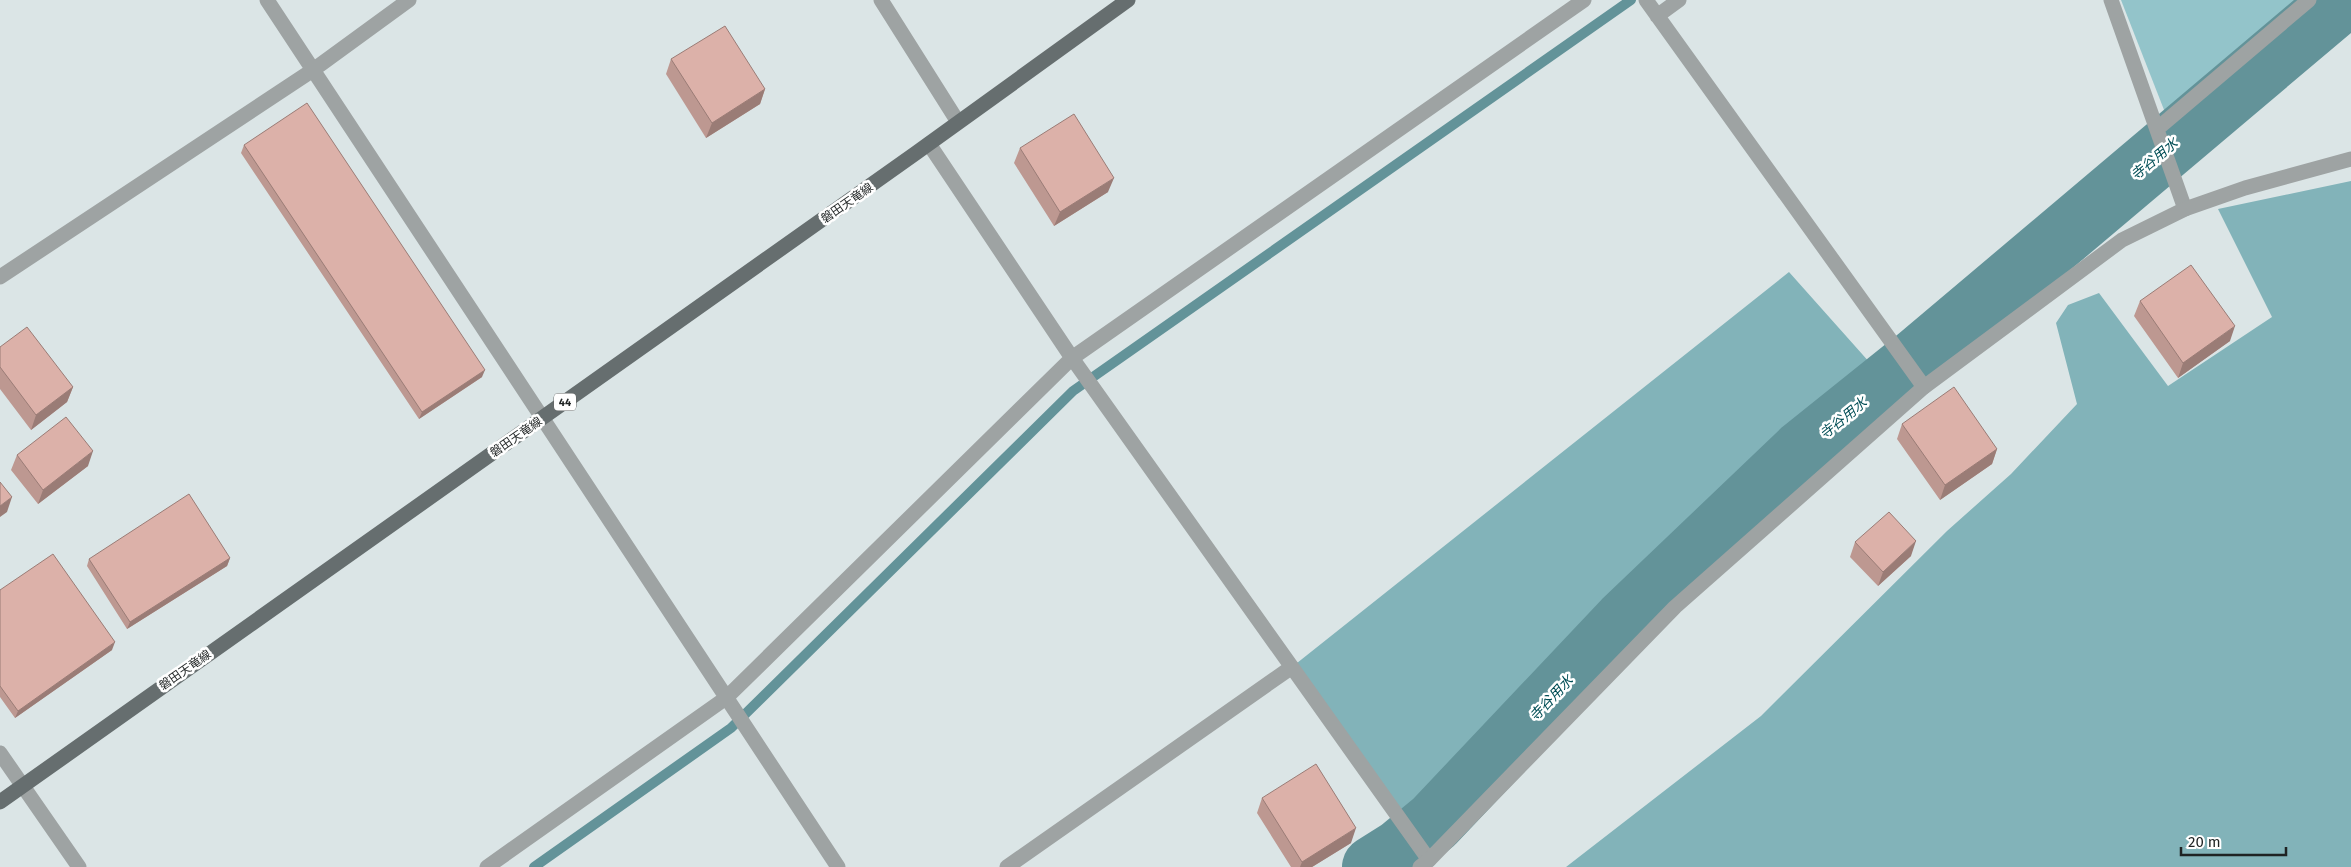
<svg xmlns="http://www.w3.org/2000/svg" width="2351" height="867" viewBox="0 0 2351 867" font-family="'Fira Sans','Noto Sans JP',sans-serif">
<rect width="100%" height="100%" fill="#dbe5e6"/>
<!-- green -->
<path fill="#93c4ca" d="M 2121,0 L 2304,0 L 2168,120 Z"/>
<!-- forest -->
<path fill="#82b3b9" d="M 2351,181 L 2351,867 L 1566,867 L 1761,716 L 1947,531 L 2011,474 L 2077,404 L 2056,323 L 2068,305 L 2099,293 L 2168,386 L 2272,317 L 2218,209 Z
M 1789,272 L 1887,382 L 1453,801 L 1397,815 L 1292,667 Z"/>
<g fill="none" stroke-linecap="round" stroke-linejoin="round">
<!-- stream -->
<path stroke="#639399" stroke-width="10" d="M 534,867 L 731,728 L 1073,391 L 1631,0"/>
<!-- river -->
<path stroke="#639399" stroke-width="62" d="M 1373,867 L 1400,850 L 1434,822 L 1624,621 L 1802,451 L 1918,358 L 2342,0"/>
<!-- minor -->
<path stroke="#9ea3a3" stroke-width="15" d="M 267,0 L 838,867
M 881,0 L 958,122
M 1646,0 L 1924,387
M 2111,0 L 2185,209
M 1657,16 L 1679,0
M 2157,129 L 2309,0
M 929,144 L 1072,358 L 1429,860
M 0,277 L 313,70 L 409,0
M 0,753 L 79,867
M 487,867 L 726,698 L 1072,358 L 1584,0
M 1007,867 L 1292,667"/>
<!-- tertiary -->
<path stroke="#9ea3a3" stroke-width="15" d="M 1420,867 L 1429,860 L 1675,607 L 1924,387 L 2122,240 L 2185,209 L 2245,188 L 2351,159"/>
<!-- primary -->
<path stroke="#666e6f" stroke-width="15" d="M 0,802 L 916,153 L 1128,0"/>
</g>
<!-- wall -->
<path fill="#bd9891" d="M 671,59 L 765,89 L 760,104 L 706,138 L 666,74 Z
M 244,145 L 482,377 L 419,419 L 241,153 Z
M 1020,148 L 1108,192 L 1054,226 L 1014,163 Z
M 2140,301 L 2230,341 L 2178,378 L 2134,316 Z
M 0,347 L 73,387 L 67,402 L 31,430 L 0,389 Z
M 1902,424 L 1997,449 L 1992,464 L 1940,500 L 1897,439 Z
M 17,455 L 88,466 L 38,504 L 11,470 Z
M 1855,542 L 1911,556 L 1878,586 L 1850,557 Z
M 230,558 L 227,566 L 127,629 L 87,566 L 89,559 Z
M 0,590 L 112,650 L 15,718 L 0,697 Z
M 1262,798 L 1351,843 L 1312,867 L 1291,867 L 1257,813 Z"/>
<!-- shaded-wall -->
<path fill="#9a7c76" d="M 765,89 L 760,104 L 706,138 L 712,123 Z
M 1114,178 L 1108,192 L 1054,226 L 1060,212 Z
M 2235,326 L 2230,341 L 2178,378 L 2183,363 Z
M 485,370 L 482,377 L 419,419 L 422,412 Z
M 73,387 L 67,402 L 31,430 L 36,415 Z
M 1997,449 L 1992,464 L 1940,500 L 1945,485 Z
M 93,451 L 88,466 L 38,504 L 43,490 Z
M 12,497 L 7,512 L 0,517 L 0,506 Z
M 1916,541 L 1911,556 L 1878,586 L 1883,572 Z
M 230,558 L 227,566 L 127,629 L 130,622 Z
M 115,642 L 112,650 L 15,718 L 18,711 Z
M 1356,828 L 1351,843 L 1312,867 L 1300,867 L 1302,862 Z"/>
<!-- building -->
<path fill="#dcb1a9" stroke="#9a7c76" d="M 725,26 L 765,89 L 712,123 L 671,59 Z
M 307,103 L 485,370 L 422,412 L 244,145 Z
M 1074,114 L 1114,178 L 1060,212 L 1020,148 Z
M 2191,265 L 2235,326 L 2183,363 L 2140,301 Z
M 27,327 L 73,387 L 36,415 L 0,367 L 0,347 Z
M 1954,387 L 1997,449 L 1945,485 L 1902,424 Z
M 66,417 L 93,451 L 43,490 L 17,455 Z
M 0,482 L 12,497 L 0,506 Z
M 189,494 L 230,558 L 130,622 L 89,559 Z
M 1889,512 L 1916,541 L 1883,572 L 1855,542 Z
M 53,554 L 115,642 L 18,711 L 0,686 L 0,590 Z
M 1316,764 L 1356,828 L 1302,862 L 1262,798 Z"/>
<g text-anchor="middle" stroke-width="5" stroke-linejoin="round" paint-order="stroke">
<!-- shield labels -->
<rect fill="#fff" stroke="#626565" stroke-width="1" x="554" y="393.5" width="22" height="17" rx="4"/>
<g font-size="11" font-weight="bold" fill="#1f2323">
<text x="565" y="406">44</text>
</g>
<!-- street labels -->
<g font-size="12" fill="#1f2323" stroke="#fff">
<text transform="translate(847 203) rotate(-35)" y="4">磐田天竜線</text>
<text transform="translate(516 437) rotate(-35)" y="4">磐田天竜線</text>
<text transform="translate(185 670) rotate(-35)" y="4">磐田天竜線</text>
</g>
<!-- water labels -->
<g font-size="14" font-style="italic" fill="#004d55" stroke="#fff">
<text transform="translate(2154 159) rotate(-40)" y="5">寺谷用水</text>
<text transform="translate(1843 418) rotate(-39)" y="5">寺谷用水</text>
<text transform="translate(1551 698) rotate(-47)" y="5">寺谷用水</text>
</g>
</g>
<!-- scale -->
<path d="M2181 847v8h105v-8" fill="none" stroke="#1f2323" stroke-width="2.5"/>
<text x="2188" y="847" font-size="15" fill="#1f2323" stroke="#ffffff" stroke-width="4" paint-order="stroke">20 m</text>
</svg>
